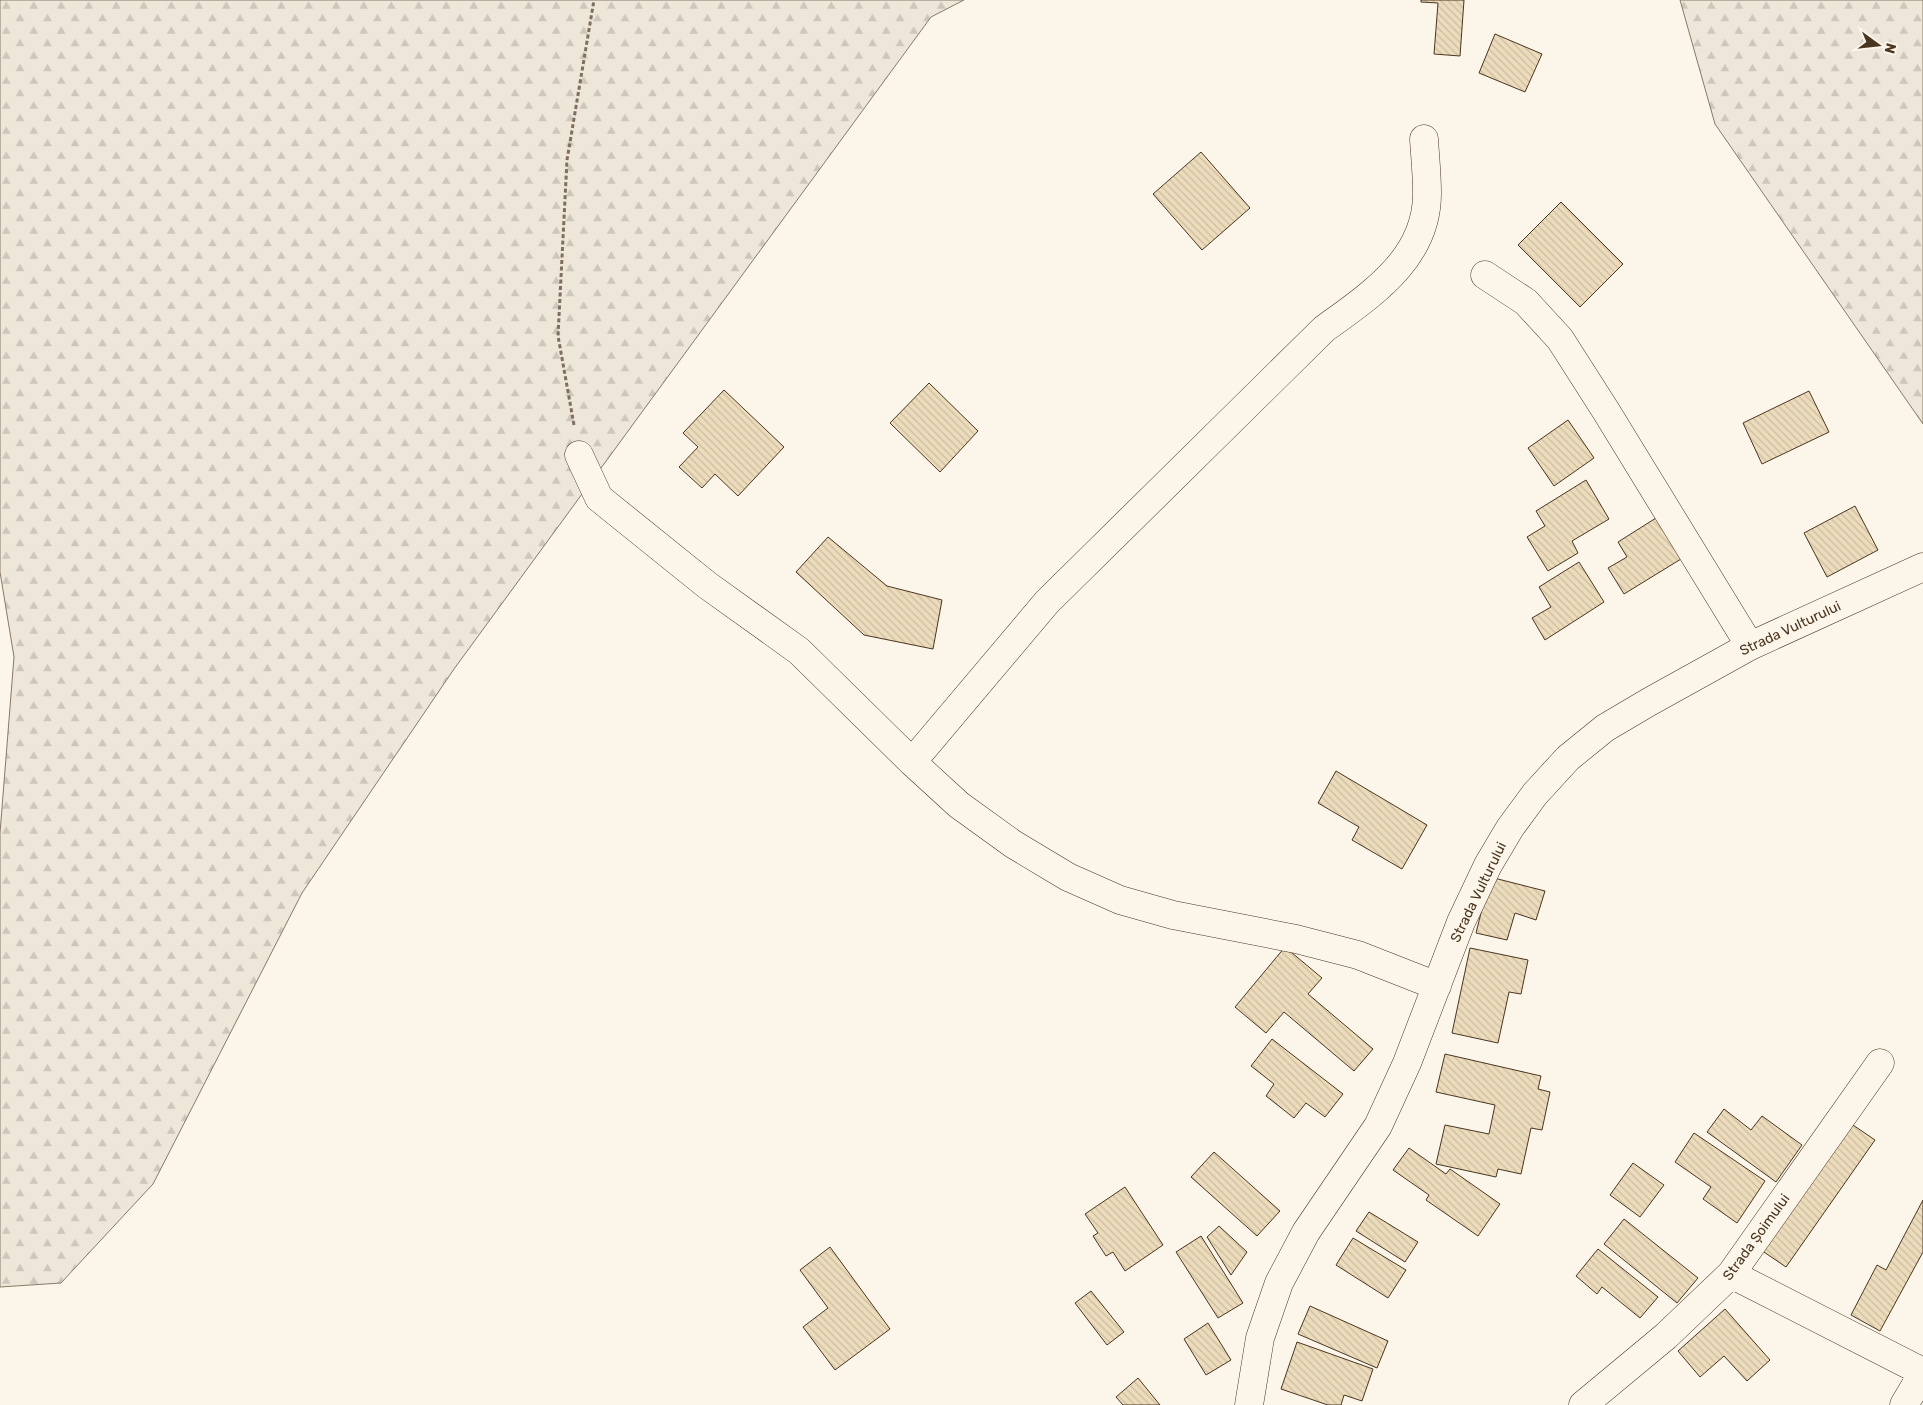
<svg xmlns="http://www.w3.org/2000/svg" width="1923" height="1405" viewBox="0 0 1923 1405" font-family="Rubik,sans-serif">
<defs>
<pattern id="forest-firs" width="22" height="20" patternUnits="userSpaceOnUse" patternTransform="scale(1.25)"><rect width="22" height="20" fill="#ede6d9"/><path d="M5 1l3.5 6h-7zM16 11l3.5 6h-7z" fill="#cdc6ba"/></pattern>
<pattern id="building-back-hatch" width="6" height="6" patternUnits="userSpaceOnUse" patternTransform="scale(1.25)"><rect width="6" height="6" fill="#ecdcbc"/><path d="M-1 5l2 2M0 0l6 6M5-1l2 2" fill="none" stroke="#ccbda1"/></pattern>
</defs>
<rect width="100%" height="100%" fill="#fbf6e9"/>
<!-- forest -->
<path fill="url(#forest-firs)" stroke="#887966" d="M 0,0 L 964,0 L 931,17 L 454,669 L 302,893 L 153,1184 L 61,1283 L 0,1287 L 0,833 L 14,657 L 0,572 Z
M 1680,0 L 1923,0 L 1923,424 L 1715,124 Z"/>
<!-- building -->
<path fill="url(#building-back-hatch)" stroke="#4a3520" d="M 1421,0 L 1464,0 L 1460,56 L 1434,54 L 1438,3 L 1421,2 Z
M 1495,34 L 1542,54 L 1525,92 L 1479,73 Z
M 1201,152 L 1250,208 L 1202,250 L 1153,194 Z
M 1561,202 L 1623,264 L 1580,307 L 1518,245 Z
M 929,383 L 978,431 L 940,472 L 890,423 Z
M 724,390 L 784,447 L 738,496 L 715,474 L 702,488 L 679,467 L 698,447 L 683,433 Z
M 1809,391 L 1829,432 L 1762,464 L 1743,423 Z
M 1568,420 L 1594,458 L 1554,486 L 1528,448 Z
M 1586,480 L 1609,519 L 1572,541 L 1578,553 L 1548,571 L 1527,537 L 1545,526 L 1536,511 Z
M 1855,506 L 1878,550 L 1827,577 L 1804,533 Z
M 1656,518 L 1681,559 L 1624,594 L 1608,568 L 1627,557 L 1618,542 Z
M 828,537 L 887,586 L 942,600 L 933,649 L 864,635 L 796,572 Z
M 1579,562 L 1604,602 L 1545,640 L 1532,618 L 1551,607 L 1539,587 Z
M 1336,771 L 1427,825 L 1402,869 L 1352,840 L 1359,827 L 1318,803 Z
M 1490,877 L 1545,891 L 1536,920 L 1515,913 L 1507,940 L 1476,933 Z
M 1285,947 L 1322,978 L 1308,994 L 1373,1049 L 1354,1071 L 1284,1012 L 1266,1033 L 1235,1007 Z
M 1470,948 L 1528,960 L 1521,994 L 1509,992 L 1498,1043 L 1452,1033 Z
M 1272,1039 L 1343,1094 L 1325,1117 L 1306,1103 L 1294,1118 L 1266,1096 L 1274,1084 L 1251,1066 Z
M 1445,1054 L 1541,1076 L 1538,1089 L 1550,1092 L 1542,1130 L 1531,1128 L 1521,1174 L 1498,1169 L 1496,1177 L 1436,1164 L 1445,1125 L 1489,1134 L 1495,1105 L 1436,1092 Z
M 1724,1109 L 1751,1130 L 1762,1116 L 1802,1145 L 1776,1182 L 1707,1132 Z
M 1850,1123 L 1875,1140 L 1786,1267 L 1761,1250 Z
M 1694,1133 L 1765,1181 L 1737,1223 L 1703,1199 L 1711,1187 L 1675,1162 Z
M 1409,1148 L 1446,1174 L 1450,1169 L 1500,1204 L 1478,1236 L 1426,1200 L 1429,1195 L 1393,1170 Z
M 1214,1152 L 1280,1211 L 1257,1236 L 1191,1177 Z
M 1633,1163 L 1664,1185 L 1640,1217 L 1610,1195 Z
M 1125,1187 L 1163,1245 L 1125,1271 L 1113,1252 L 1106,1256 L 1093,1236 L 1098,1233 L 1085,1214 Z
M 1923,1200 L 1923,1252 L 1880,1331 L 1851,1315 L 1877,1265 L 1886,1270 Z
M 1369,1212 L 1418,1242 L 1405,1262 L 1356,1231 Z
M 1624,1219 L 1698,1278 L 1677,1303 L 1604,1244 Z
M 1219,1226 L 1247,1252 L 1231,1275 L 1207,1237 Z
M 1201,1236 L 1243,1303 L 1218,1318 L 1176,1252 Z
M 1353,1238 L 1406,1270 L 1388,1298 L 1336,1265 Z
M 830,1247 L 890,1329 L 835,1370 L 803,1327 L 828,1308 L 800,1270 Z
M 1598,1249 L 1658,1297 L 1640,1318 L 1602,1287 L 1597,1294 L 1576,1276 Z
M 1091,1291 L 1124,1332 L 1107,1345 L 1075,1303 Z
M 1310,1306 L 1388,1341 L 1377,1368 L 1298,1334 Z
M 1725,1309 L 1770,1360 L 1747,1381 L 1724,1356 L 1700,1377 L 1678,1351 Z
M 1208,1323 L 1231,1360 L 1206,1375 L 1184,1339 Z
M 1297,1342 L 1373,1369 L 1362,1401 L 1344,1395 L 1341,1405 L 1328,1405 L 1281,1389 Z
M 1138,1378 L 1160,1405 L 1123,1405 L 1116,1397 Z"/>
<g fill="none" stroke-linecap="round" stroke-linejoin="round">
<defs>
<path id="minor" d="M 1485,275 L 1526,302 L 1560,339 L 1606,411 L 1750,646
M 579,455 L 599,498 L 707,585 L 799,651 L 912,762 L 959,805 L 1013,844 L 1068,877 L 1120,900 L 1173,915 L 1296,939 L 1358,955 L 1437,986
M 912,762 L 1047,602 L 1324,329 C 1372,294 1428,258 1427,192 C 1427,174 1425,156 1424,139
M 1731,1274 L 1923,1372
M 1249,1405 L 1260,1338 L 1279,1283 L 1306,1232 L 1378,1126 L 1407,1063 L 1461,922 L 1488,865 L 1510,828 L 1535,794 L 1568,758 L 1605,728 L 1649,702 L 1750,646 L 1923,567
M 1583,1405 L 1666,1336 L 1731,1274 L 1880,1063
M 1904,1405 L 1923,1373"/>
</defs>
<!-- minor casing -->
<use href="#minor" stroke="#4a3520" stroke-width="29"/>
<!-- path -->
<path stroke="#7f6f5c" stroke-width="3" stroke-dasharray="4 2.5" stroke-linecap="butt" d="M 574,425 L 558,336 L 567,160 L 594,0"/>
<!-- minor -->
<use href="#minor" stroke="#fbf6e9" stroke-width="28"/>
</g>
<g text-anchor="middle" stroke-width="4" stroke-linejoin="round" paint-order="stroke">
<!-- street labels -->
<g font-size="14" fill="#4a3520" stroke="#fbf6e9">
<text transform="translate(1790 628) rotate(-25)" y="5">Strada Vulturului</text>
<text transform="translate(1478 892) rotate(-64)" y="5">Strada Vulturului</text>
<text transform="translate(1756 1237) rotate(-54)" y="5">Strada Șoimului</text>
</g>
</g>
<!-- north arrow -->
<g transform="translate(1878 45) rotate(105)" stroke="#fbf6e9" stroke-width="4" paint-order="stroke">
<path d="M0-4L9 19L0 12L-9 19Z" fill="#4a3520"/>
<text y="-8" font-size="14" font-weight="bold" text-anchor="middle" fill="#4a3520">N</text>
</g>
</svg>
